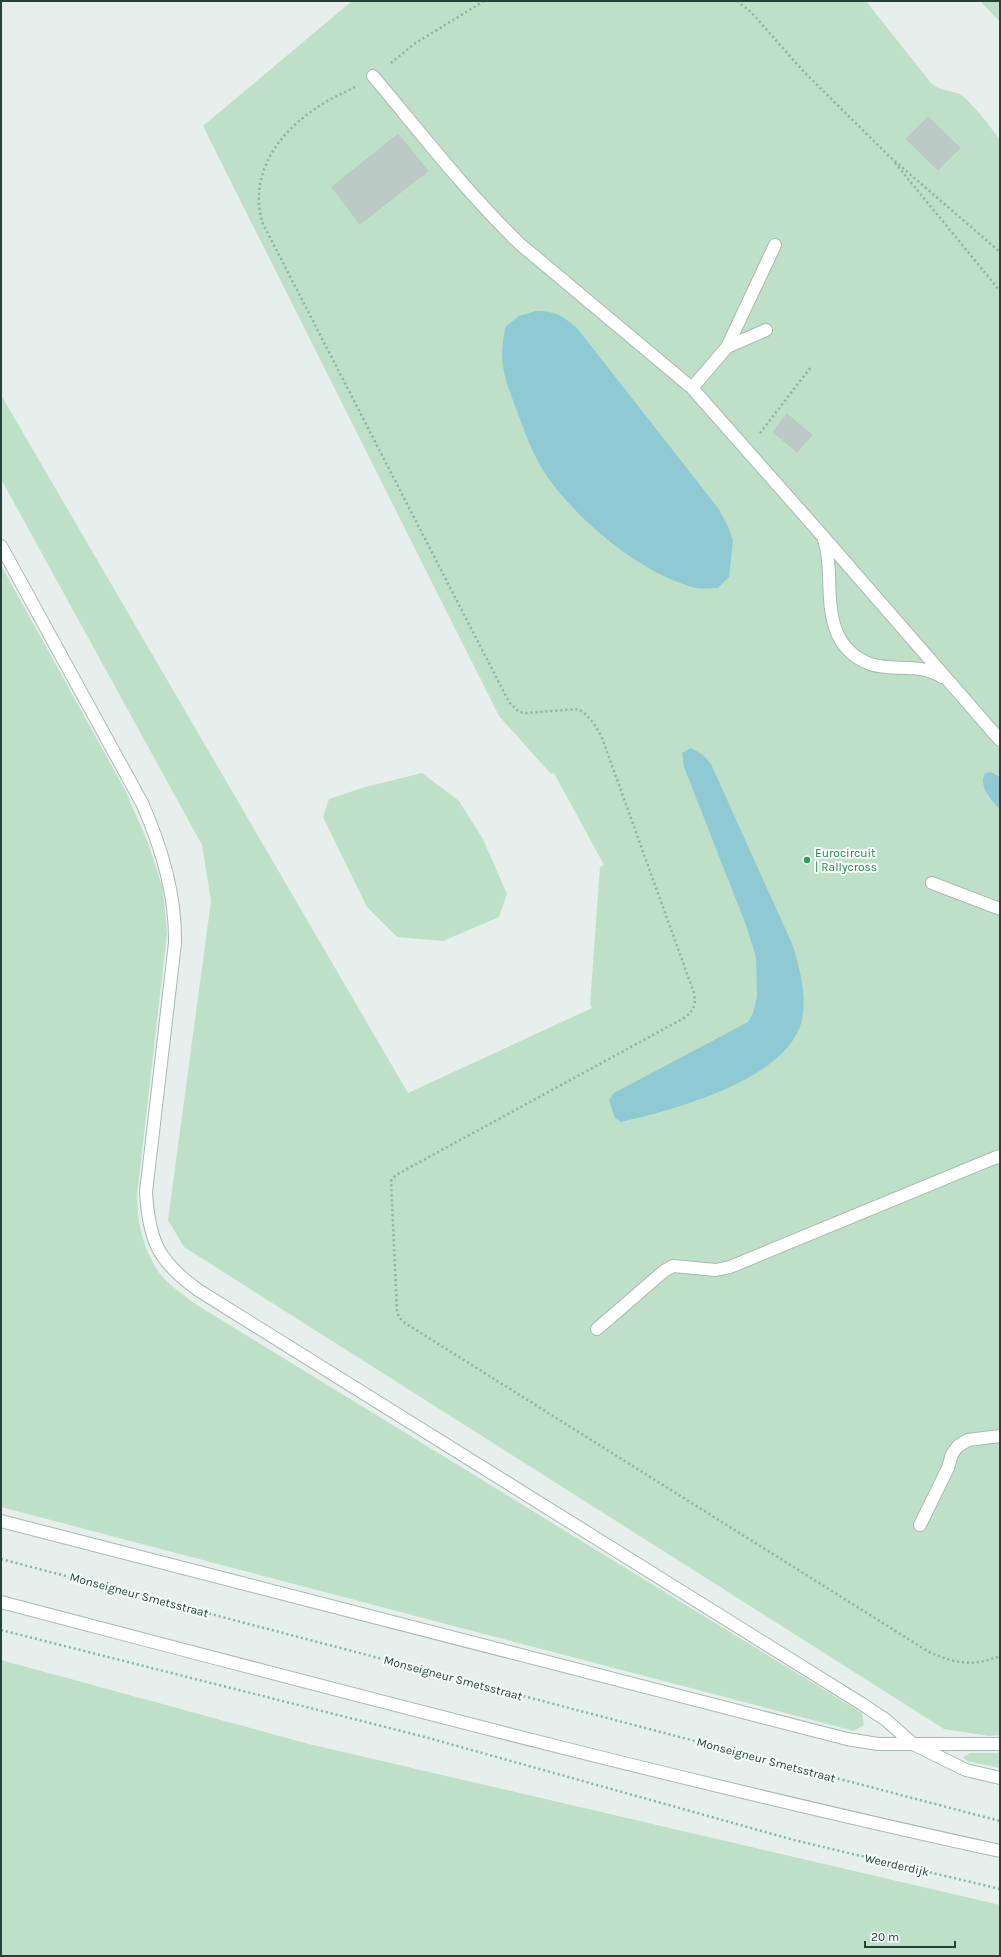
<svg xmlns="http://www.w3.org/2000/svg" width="1001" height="1957" viewBox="0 0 1001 1957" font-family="Karla,sans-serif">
<rect width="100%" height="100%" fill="#e6efeb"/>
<!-- green -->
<path fill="#bfe0c8" d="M 352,1 L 866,1 L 931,83 C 941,92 948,89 959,94 C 969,98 993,130 1000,140 L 1000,1735 L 989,1736 L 944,1729 L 184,1247 L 168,1220 L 211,901 L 202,845 L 1,479 L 1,395 L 408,1093 L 592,1008 L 590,1004 L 600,867 L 604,865 L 554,773 L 551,774 L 499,716 L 203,126 Z
M 980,1 L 1000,1 L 1000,22 Z
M 1,565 L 125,790 L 148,843 L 163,889 L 167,934 L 137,1195 C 137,1222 143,1248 158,1271 C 166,1283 182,1293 192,1302 L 862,1713 L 864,1725 L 854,1731 L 1,1507 Z
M 422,773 L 459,801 L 483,839 L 507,894 L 499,917 L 443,941 L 397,937 L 367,907 L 323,817 L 329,799 L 365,787 Z
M 1,1660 L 309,1744 L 1000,1905 L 1000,1956 L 1,1956 Z
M 970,1753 L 1000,1753 L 1000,1768 L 967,1761 L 963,1757 Z"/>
<!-- water -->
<path fill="#8ec9d4" d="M 536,311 C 556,311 562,316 577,328 L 718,508 L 728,526 L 733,541 L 729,577 L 718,588 C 711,588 703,589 696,588 C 641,574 578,521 546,475 C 533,455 525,433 517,411 C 505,379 497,361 506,326 L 519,316 Z
M 691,748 L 703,755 L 711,764 L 793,946 C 800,970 807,995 802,1020 C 788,1080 673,1110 621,1122 L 615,1118 L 609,1100 L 614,1093 L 748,1022 L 753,1013 L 757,997 L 756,957 L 746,925 L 684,767 L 682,753 Z
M 991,772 L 1000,777 L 1000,810 C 991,799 978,787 985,773 Z"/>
<!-- building -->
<path fill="#bbcac4" stroke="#b8c9c2" d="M 928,117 L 960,148 L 938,170 L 906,139 Z
M 398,134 L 428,171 L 360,224 L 332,187 Z
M 787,414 L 812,435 L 797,452 L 773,432 Z"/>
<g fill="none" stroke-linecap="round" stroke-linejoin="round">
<defs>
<path id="lane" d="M 373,76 C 421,133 467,193 520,244 L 692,388 L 820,533 L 1000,740
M 727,347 L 766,330
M 692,388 L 727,347 L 775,245
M 824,540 C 828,550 828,562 829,573 C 830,609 829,648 870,664 C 894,672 918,662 942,677
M 1,546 L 142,803 C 162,848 176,894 175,943 L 146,1192 C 149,1241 158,1261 198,1290 L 862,1704 L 886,1720 L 913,1744 L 966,1770 L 1000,1778
M 932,883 L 1000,909
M 597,1329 L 664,1271 L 673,1266 L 716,1270 L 730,1267 L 999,1156 L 1000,1158
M 1,1521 L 847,1739 L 878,1744 L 1000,1744
M 920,1525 L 948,1468 L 952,1454 L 958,1446 L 968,1440 L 1000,1436"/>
<path id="street" d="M 1,1602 C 333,1689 665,1778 1000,1851"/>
</defs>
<!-- lane casing -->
<use href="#lane" stroke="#a8b8b2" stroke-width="14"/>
<!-- street casing -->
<use href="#street" stroke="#a8b8b2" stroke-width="14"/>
<!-- path -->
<path stroke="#86b3a5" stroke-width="2.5" stroke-dasharray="2 3" stroke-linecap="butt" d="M 737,1 L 751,12 L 804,72 L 889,156 L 1000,252
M 391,63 L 414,44 L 484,1
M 355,87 C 342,94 327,100 315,109 C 285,129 259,160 259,198 C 258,206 261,215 262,222 L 509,702 L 519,712 L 526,713 L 578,709 C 590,716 596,726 602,738 L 694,993 C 696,1005 694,1009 686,1017 L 396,1175 L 391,1181 L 397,1311 L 399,1317 L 405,1323 L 929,1652 C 957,1664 972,1667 1000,1656
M 895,163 L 1000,291
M 760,433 L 811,367
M 1,1559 L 1000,1821
M 1,1630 L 425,1737 L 794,1840 L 1000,1889"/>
<!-- lane -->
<use href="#lane" stroke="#fff" stroke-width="12"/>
<!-- street -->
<use href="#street" stroke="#fff" stroke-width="12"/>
</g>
<!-- markers -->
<circle fill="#2e9e5b" stroke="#f7fbf9" stroke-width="1.5" cx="807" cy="860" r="4"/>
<g text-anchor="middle" stroke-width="4" stroke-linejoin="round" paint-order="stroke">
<!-- leisure labels -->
<g font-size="12" fill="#27864d" stroke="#f7fbf9" text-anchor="start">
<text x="815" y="857">Eurocircuit<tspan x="815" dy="14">| Rallycross</tspan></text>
</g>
<!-- street labels -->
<g font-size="12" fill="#24423a" stroke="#f7fbf9">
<text transform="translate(139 1595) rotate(15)" y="4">Monseigneur Smetsstraat</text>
<text transform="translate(453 1678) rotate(15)" y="4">Monseigneur Smetsstraat</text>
<text transform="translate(766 1760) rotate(15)" y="4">Monseigneur Smetsstraat</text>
<text transform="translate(897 1865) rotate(13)" y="4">Weerderdijk</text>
</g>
</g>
<!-- border -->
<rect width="1001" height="1957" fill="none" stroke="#24423a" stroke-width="4"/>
<!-- scale -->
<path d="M865 1941v6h90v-6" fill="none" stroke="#24423a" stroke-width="2"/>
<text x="871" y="1941" font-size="12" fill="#24423a" stroke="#f7fbf9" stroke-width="3" paint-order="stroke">20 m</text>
</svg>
